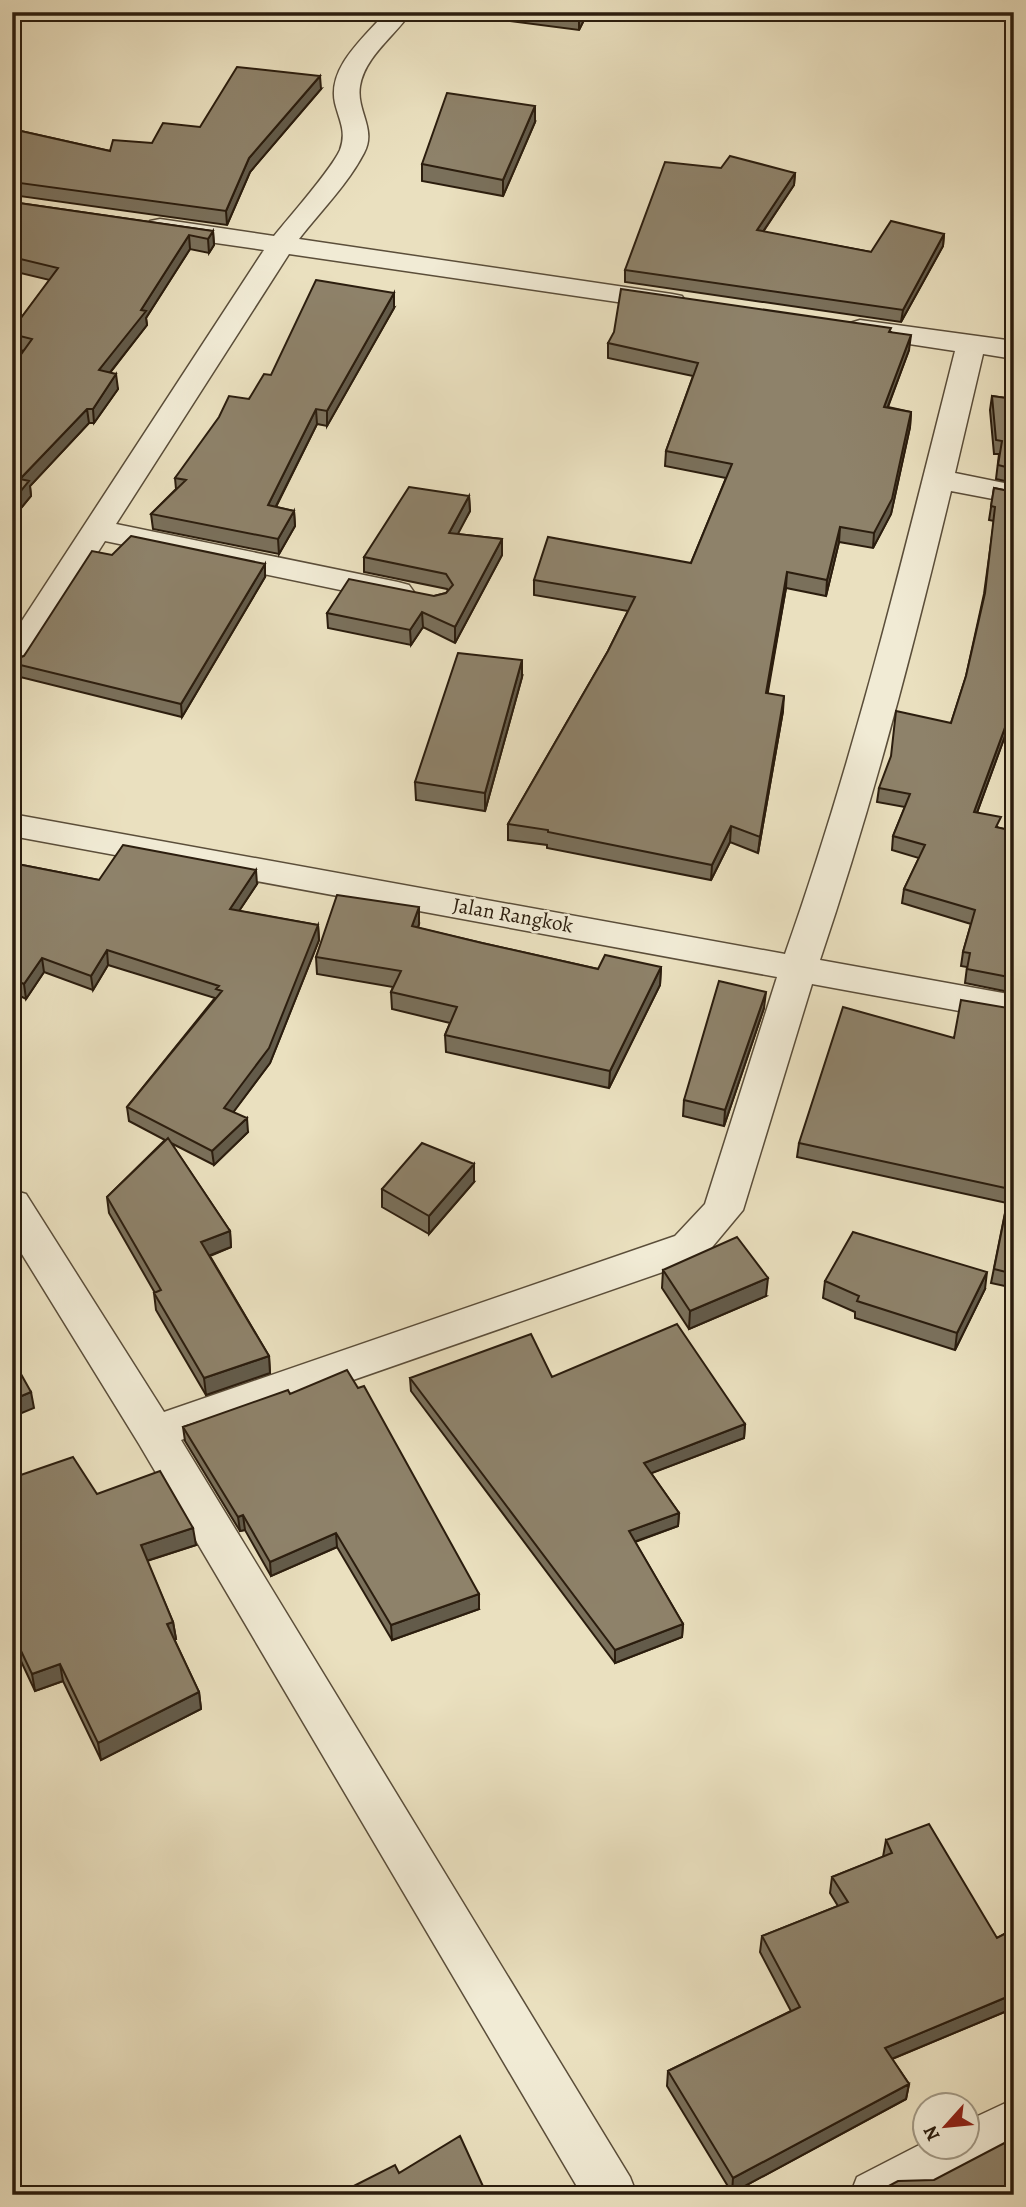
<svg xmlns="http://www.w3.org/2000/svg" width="1026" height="2207" viewBox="0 0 1026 2207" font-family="Alegreya,serif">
<rect width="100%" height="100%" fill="#eae0bf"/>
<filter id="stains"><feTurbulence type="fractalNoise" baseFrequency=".00286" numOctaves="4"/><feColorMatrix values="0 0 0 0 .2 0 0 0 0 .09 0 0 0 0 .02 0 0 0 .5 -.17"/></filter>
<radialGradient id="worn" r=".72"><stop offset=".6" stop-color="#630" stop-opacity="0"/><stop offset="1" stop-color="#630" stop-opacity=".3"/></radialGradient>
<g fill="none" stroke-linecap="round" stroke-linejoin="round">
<defs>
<path id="minor" d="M 386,12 L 411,12 C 395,36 365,56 360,86 C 356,111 377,129 364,153 C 348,184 320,212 299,239 L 672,294 L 682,296 L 686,302 L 682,308 L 672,310 L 289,254 L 116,524 L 398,582 L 409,585 L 414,592 L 409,599 L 398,602 L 105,541 L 24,668 L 12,671 L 12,636 L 264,250 L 160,235 L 150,233 L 146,227 L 150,221 L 160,219 L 274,236 C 290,216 331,170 340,150 C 347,131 339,120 335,103 C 327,67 365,37 386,12 Z
M 860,320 L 1014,341 L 1014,359 L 983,354 L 955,473 L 1014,485 L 1014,503 L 951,491 C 913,649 872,806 820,960 L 1014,995 L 1014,1021 L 812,984 L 743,1210 L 703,1258 L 181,1440 L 630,2177 L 637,2195 L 582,2195 L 139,1444 L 12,1238 L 12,1190 L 26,1194 L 164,1412 L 675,1236 L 705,1204 L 777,977 L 12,836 L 12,814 L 785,954 C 855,756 904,553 955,351 L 850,335 L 846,329 L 850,323 Z
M 1014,2099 L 1014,2150 L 929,2195 L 850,2195 L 857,2177 L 925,2142 L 925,2148 L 967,2148 L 967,2121 Z"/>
</defs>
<!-- minor casing -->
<use href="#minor" stroke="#5b4e3a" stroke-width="3"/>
<!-- minor -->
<use href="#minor" fill="#f1ebd5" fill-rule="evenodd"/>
</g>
<!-- wall -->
<path fill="#7a705b" stroke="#2b1d0e" stroke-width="2" d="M 441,12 L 588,12 L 579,30 Z
M 321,89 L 250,172 L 227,225 L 12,195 L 12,129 L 110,151 L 152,143 Z
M 535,122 L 503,196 L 422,181 L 422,164 Z
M 721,168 L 795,173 L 794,185 L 763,232 L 871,252 L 944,234 L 943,246 L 901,322 L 625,282 L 625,270 Z
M 12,202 L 213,231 L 214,245 L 209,253 L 190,249 L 146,318 L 147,325 L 110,373 L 118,389 L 94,423 L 89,423 L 30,486 L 31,496 L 12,519 L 24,351 L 12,348 L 12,330 L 50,280 L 12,271 Z
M 394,308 L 327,426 L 317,424 L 276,507 L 294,511 L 295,526 L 279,554 L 153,529 L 151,514 L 176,489 L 175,478 L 271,375 Z
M 891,332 L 909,350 L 888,407 L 911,412 L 910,427 L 891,514 L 873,548 L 839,542 L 826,596 L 786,588 L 767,693 L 783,711 L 758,853 L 730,842 L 711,880 L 547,848 L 547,845 L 508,840 L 508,824 L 608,651 L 628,611 L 534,595 L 534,580 L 691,563 L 726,478 L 665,466 L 666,451 L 693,376 L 608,358 L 608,343 Z
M 992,396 L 1014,399 L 1014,483 L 996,479 L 999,454 L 994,454 L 990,410 Z
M 994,488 L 1014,492 L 1014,738 L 1005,736 L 977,813 L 999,828 L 1014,831 L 1014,993 L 965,983 L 967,967 L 961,966 L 963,952 L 971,924 L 902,903 L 904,889 L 919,858 L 892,850 L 893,836 L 905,807 L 877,802 L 879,788 L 951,723 L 966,676 L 984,594 L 994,521 L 989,520 Z
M 469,496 L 470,511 L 457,534 L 502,539 L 502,555 L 455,643 L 423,627 L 411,645 L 328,628 L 327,613 L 434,596 L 446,593 L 448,591 L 447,589 L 364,572 L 364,557 Z
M 112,555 L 265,577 L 182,717 L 12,675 L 12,661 L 24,656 Z
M 522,677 L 485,811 L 416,800 L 415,782 Z
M 12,863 L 99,880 L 257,884 L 239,911 L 318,925 L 319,940 L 270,1063 L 233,1112 L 248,1132 L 214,1165 L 171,1143 L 230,1231 L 231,1247 L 210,1256 L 269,1356 L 270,1373 L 206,1395 L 156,1310 L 154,1293 L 155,1293 L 109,1213 L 107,1197 L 165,1140 L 129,1121 L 127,1107 L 215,998 L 108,965 L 93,990 L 44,972 L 26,999 L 12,992 Z
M 419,924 L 418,928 L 482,943 L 598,969 L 661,967 L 660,985 L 609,1088 L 446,1052 L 445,1035 L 450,1023 L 392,1009 L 391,992 L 393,987 L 317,974 L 316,957 Z
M 764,1008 L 724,1126 L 683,1116 L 684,1100 Z
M 1014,1009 L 1014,1288 L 991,1283 L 1007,1203 L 797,1157 L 799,1143 L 954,1038 Z
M 474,1182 L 429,1234 L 382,1207 L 382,1189 Z
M 663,1270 L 766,1296 L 689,1329 L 662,1288 Z
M 825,1281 L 985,1289 L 955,1350 L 855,1318 L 855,1312 L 823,1298 Z
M 552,1377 L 745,1424 L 744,1438 L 651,1473 L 679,1513 L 678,1526 L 635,1542 L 683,1624 L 682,1637 L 615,1663 L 411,1391 L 410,1378 Z
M 290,1394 L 479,1609 L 392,1640 L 337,1547 L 271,1576 L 245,1530 L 240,1531 L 185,1441 L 183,1427 Z
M 12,1478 L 97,1494 L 196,1545 L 147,1561 L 173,1622 L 176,1639 L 174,1639 L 199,1692 L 201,1709 L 101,1760 L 63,1681 L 35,1691 L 12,1642 Z
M 886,1840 L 997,1938 L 1014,1929 L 1014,2008 L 892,2059 L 909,2084 L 906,2099 L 732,2193 L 667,2086 L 668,2071 L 791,2011 L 760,1952 L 762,1936 L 838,1906 L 830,1893 L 832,1877 L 883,1857 Z"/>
<!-- shaded-wall -->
<path fill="#635b4a" stroke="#2b1d0e" stroke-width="2" d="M 581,12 L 588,12 L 579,30 L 579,17 Z
M 320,76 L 321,89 L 250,172 L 227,225 L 226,211 L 249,158 Z
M 535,106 L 535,122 L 503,196 L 503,180 Z
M 795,173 L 794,185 L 756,242 L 757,230 Z
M 213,231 L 214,245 L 209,253 L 208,239 Z
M 944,234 L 943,246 L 901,322 L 903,310 Z
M 189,235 L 190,249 L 146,318 L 147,325 L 100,385 L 99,370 L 141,310 Z
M 394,293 L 394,308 L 327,426 L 327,411 Z
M 911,335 L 909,350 L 882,422 L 884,407 Z
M 116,374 L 118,389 L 94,423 L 93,409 Z
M 87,409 L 89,423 L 30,486 L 31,496 L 12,519 L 12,502 L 20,479 Z
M 316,409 L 317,424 L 269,520 L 268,505 Z
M 911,412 L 910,427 L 891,514 L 873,548 L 874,533 Z
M 469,496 L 470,511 L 450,549 L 449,533 Z
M 294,511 L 295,526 L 279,554 L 278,539 Z
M 840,527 L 839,542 L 826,596 L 827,580 Z
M 502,539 L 502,555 L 455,643 L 455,627 Z
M 265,564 L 265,577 L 182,717 L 181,704 Z
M 787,572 L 786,588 L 765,709 L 766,693 Z
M 422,612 L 423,627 L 411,645 L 410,630 Z
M 522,660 L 522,677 L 485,811 L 485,793 Z
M 784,696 L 783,711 L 758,853 L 760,837 Z
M 1007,722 L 1005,736 L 972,826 L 974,812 Z
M 731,826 L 730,842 L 711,880 L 712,865 Z
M 256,870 L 257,884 L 231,923 L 230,909 Z
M 419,907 L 419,924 L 412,943 L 412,926 Z
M 318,925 L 319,940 L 270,1063 L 226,1122 L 224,1108 Z
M 107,950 L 108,965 L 93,990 L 91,976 Z
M 42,958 L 44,972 L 26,999 L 24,984 Z
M 661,967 L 660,985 L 609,1088 L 610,1071 Z
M 766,992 L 764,1008 L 724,1126 L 725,1110 Z
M 247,1118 L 248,1132 L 214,1165 L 212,1151 Z
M 474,1164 L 474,1182 L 429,1234 L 429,1216 Z
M 230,1231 L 231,1247 L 203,1258 L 201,1242 Z
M 987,1272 L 985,1289 L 955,1350 L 957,1333 Z
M 768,1278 L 766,1296 L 689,1329 L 690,1311 Z
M 269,1356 L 270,1373 L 206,1395 L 204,1378 Z
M 31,1392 L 34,1408 L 12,1417 L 12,1400 Z
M 745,1424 L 744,1438 L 644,1476 L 644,1463 Z
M 679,1513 L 678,1526 L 628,1544 L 629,1531 Z
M 243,1515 L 245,1530 L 240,1531 L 238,1517 Z
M 193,1528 L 196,1545 L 143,1562 L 141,1545 Z
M 336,1533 L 337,1547 L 271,1576 L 270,1562 Z
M 479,1594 L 479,1609 L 392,1640 L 391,1625 Z
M 173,1622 L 176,1639 L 169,1641 L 167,1624 Z
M 683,1624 L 682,1637 L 615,1663 L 615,1650 Z
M 60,1664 L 63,1681 L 35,1691 L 32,1674 Z
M 199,1692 L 201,1709 L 101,1760 L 98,1743 Z
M 1014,1994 L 1014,2008 L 882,2063 L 885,2048 Z
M 909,2084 L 906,2099 L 732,2193 L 733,2178 Z"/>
<!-- building -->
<path fill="#8e826a" stroke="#2b1d0e" stroke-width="2" d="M 543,12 L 581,12 L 579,17 Z
M 237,67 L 320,76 L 249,158 L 226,211 L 12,182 L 12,129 L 110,151 L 113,140 L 152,143 L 163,123 L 200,127 Z
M 447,93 L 535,106 L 503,180 L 422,164 Z
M 730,156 L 795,173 L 757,230 L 871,252 L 891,221 L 944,234 L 903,310 L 625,270 L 665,162 L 721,168 Z
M 12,202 L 213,231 L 208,239 L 189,235 L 141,310 L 146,311 L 99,370 L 116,374 L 93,409 L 87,409 L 20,479 L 29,481 L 12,502 L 12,367 L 32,339 L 12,334 L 12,330 L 58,268 L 12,257 Z
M 316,280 L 394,293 L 327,411 L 316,409 L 268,505 L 294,511 L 278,539 L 151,514 L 186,480 L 175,478 L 219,417 L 229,396 L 249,399 L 264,374 L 271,375 Z
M 621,289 L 891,328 L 889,332 L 911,335 L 884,407 L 911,412 L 892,499 L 874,533 L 840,527 L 827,580 L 787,572 L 766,693 L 784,696 L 760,837 L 731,826 L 712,865 L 548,832 L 548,830 L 508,824 L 608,651 L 635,597 L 534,580 L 548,537 L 691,563 L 732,464 L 666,451 L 698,363 L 608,343 L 614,332 Z
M 992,396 L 1014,399 L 1014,469 L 998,465 L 1002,441 L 996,440 Z
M 409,487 L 469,496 L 449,533 L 502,539 L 455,627 L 422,612 L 410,630 L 327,613 L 349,579 L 434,596 L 446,593 L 453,585 L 446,574 L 364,557 Z
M 994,488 L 1014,492 L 1014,723 L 1007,722 L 974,812 L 1001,817 L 996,827 L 1014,831 L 1014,978 L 967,969 L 970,953 L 963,952 L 975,910 L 904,889 L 925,845 L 893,836 L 910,794 L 879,788 L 891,756 L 896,711 L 951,723 L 966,676 L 985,593 L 995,507 L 991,506 Z
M 131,536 L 265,564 L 181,704 L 12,663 L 12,661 L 24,656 L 92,551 L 112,555 Z
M 458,653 L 522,660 L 485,793 L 415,782 Z
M 123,845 L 256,870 L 230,909 L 318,925 L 269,1048 L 224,1108 L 247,1118 L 212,1151 L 127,1107 L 222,991 L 216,989 L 219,986 L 107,950 L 91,976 L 42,958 L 24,984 L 12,979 L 12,863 L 99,880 Z
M 337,895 L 419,907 L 412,926 L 482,943 L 598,969 L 605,955 L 661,967 L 610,1071 L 445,1035 L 457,1007 L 391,992 L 401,971 L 316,957 Z
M 719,981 L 766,992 L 725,1110 L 684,1100 Z
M 961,1000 L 1014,1009 L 1014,1274 L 994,1269 L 1010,1189 L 799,1143 L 843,1007 L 954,1038 Z
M 168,1138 L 230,1231 L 201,1242 L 269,1356 L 204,1378 L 154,1293 L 161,1290 L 107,1197 Z
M 422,1143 L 474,1164 L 429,1216 L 382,1189 Z
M 853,1232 L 987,1272 L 957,1333 L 857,1301 L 859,1296 L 825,1281 Z
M 737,1237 L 768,1278 L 690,1311 L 663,1270 Z
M 677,1324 L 745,1424 L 644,1463 L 679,1513 L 629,1531 L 683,1624 L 615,1650 L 410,1378 L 531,1334 L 552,1377 Z
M 12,1358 L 31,1392 L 12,1400 Z
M 347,1370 L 358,1388 L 364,1386 L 479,1594 L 391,1625 L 336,1533 L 270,1562 L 243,1515 L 238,1517 L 183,1427 L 288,1390 L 290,1394 Z
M 73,1457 L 97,1494 L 160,1471 L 193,1528 L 141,1545 L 173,1622 L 167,1624 L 199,1692 L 98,1743 L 60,1664 L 32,1674 L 12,1632 L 12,1478 Z
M 929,1824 L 997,1938 L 1014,1929 L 1014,1994 L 885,2048 L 909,2084 L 733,2178 L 668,2071 L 800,2007 L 762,1936 L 848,1902 L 832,1877 L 892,1853 L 886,1840 Z
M 460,2136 L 487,2195 L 336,2195 L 395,2165 L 399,2173 Z
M 1014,2138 L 1014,2195 L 872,2195 L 898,2181 L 934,2180 Z"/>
<g text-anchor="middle" stroke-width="5" stroke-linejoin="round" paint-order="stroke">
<!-- street labels -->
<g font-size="21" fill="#2b1d0e" stroke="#f1ebd5">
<text transform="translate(513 915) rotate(10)" y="7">Jalan Rangkok</text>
</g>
</g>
<!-- margin -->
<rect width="1026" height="2207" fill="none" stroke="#eae0bf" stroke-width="42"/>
<rect x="14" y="14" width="998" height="2179" fill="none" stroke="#2b1d0e" stroke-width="3.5"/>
<rect x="21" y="21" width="984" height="2165" fill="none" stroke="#2b1d0e" stroke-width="2"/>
<!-- north arrow -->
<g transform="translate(946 2126) rotate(243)"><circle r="33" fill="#f1ebd5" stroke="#a29985" stroke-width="2"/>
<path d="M0-5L12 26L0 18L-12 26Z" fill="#8f2418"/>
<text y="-10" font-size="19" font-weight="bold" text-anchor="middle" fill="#2b1d0e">N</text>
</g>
<rect width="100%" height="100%" filter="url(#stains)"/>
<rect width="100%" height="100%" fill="url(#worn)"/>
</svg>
